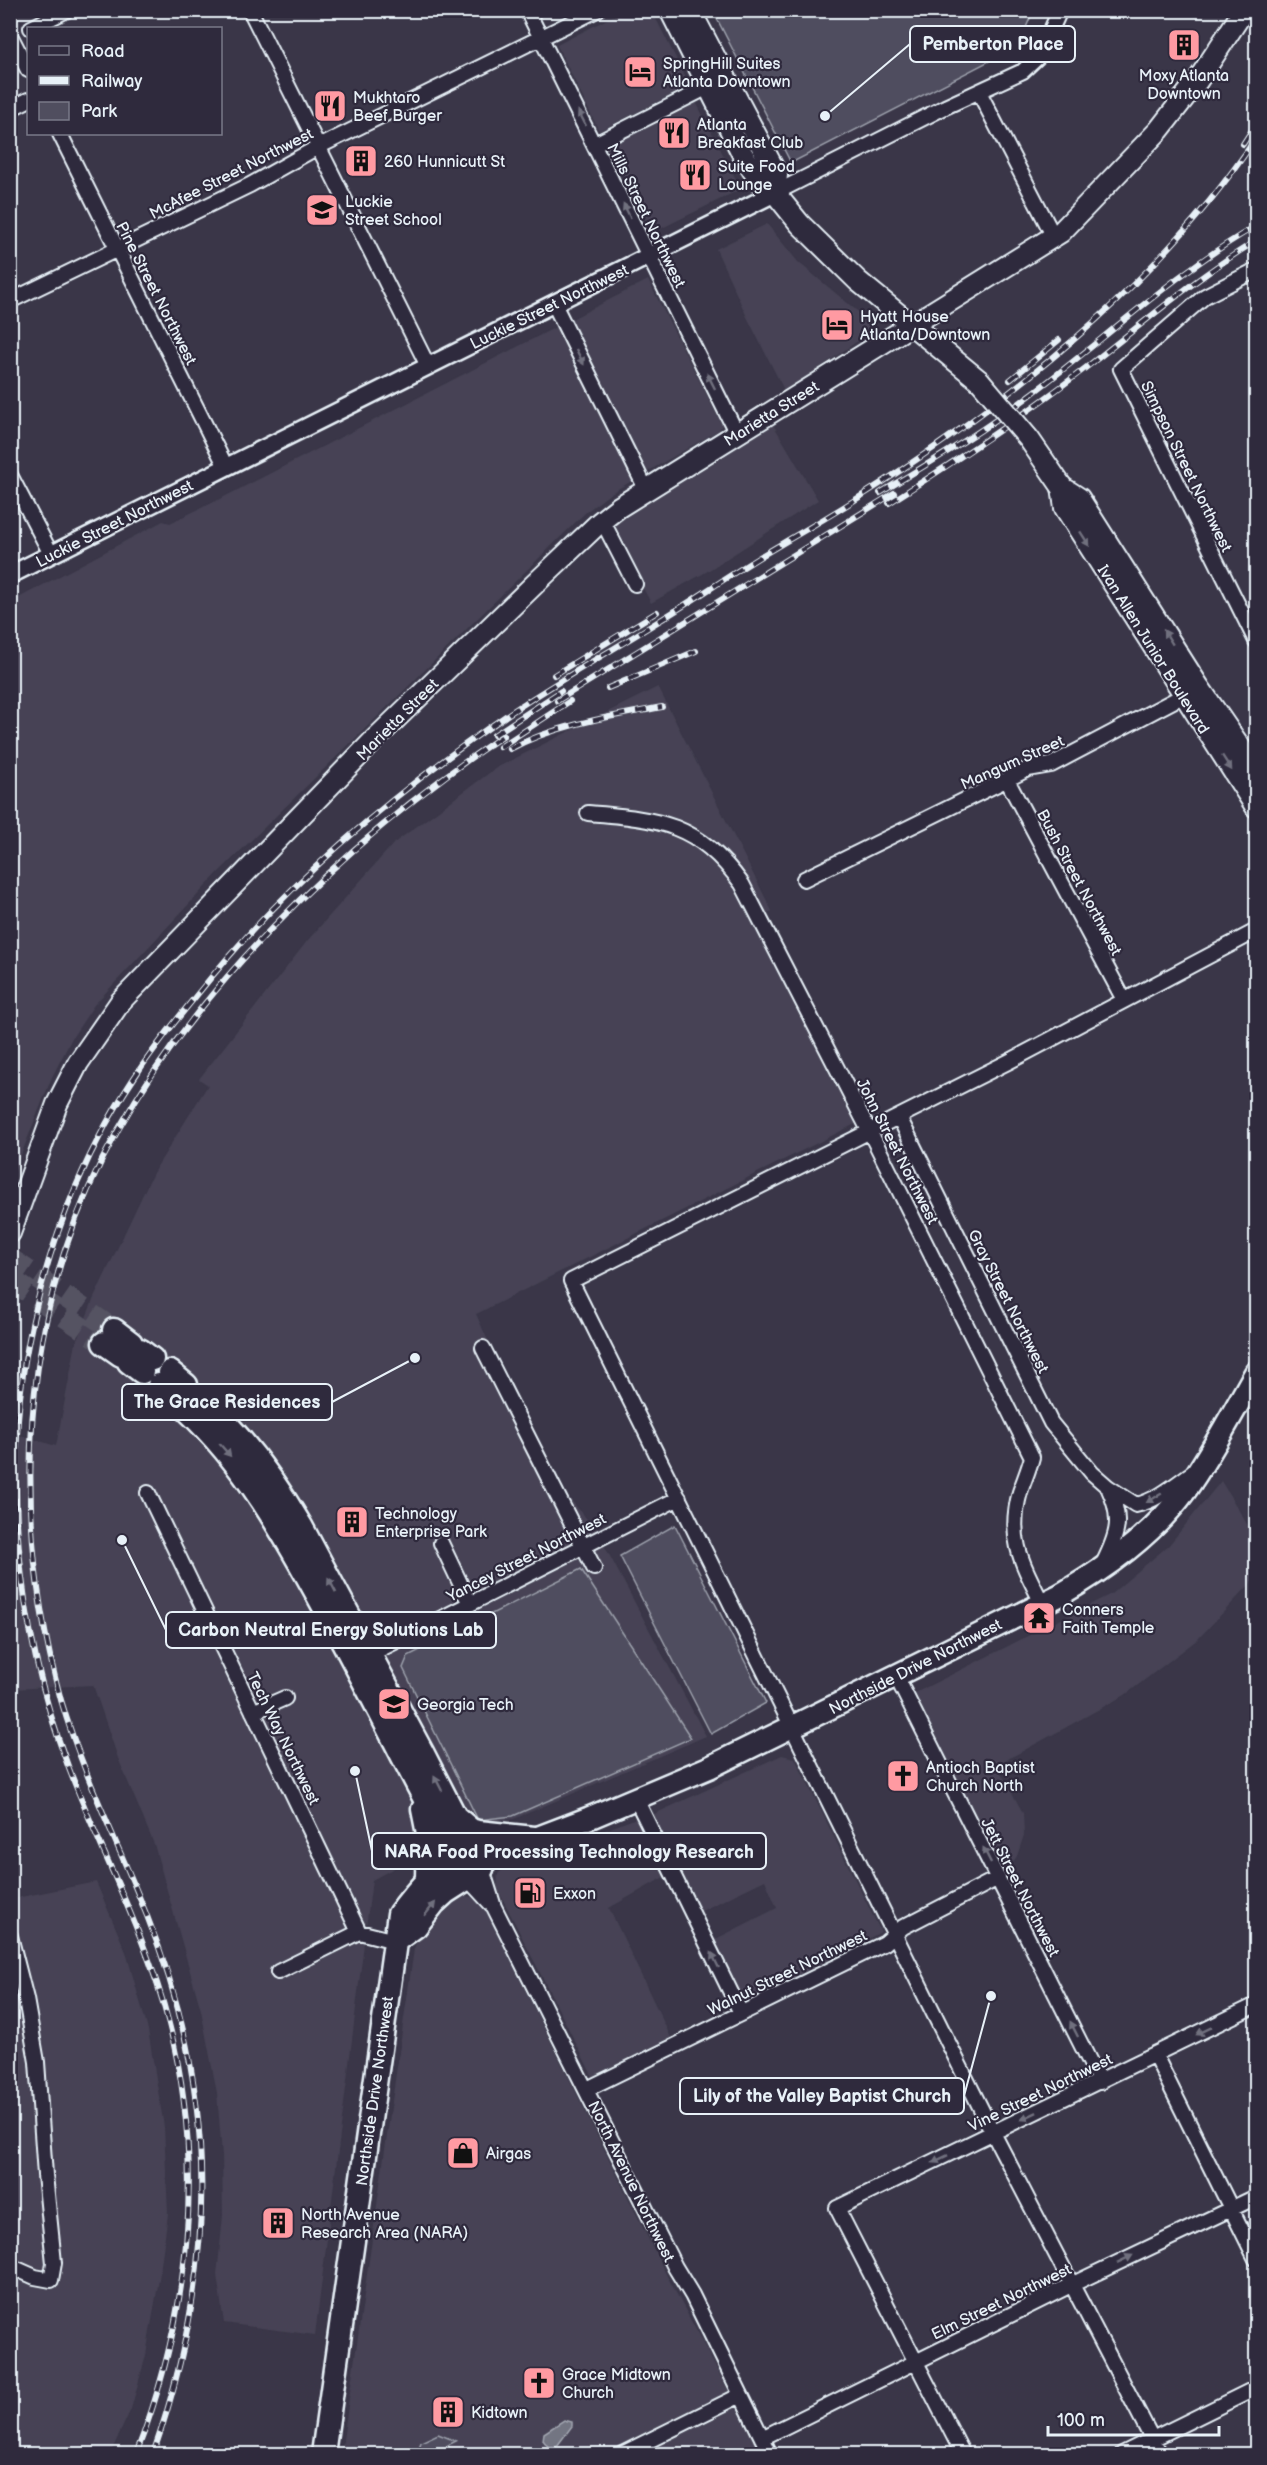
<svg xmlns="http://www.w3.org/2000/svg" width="1267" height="2465" viewBox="0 0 1267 2465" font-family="'Balsamiq Sans',sans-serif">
<rect width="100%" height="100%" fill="#3a3648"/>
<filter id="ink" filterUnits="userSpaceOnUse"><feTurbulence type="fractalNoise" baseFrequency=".0167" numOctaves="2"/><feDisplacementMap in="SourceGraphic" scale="12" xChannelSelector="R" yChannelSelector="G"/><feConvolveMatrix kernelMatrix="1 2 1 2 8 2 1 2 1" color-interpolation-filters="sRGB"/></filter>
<g filter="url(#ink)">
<!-- built -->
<path fill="#464354" d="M 625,10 L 652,11 L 690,86 L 599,131 L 557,45 Z
M 696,102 L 741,189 L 652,233 L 609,146 Z
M 767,224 L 798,262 L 874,325 L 872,331 L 785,392 L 747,317 L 716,249 Z
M 648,280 L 722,425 L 719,430 L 611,493 L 586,512 L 219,872 L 94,1005 L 72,1038 L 52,1077 L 11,1180 L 11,602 L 163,521 L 170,523 L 220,499 Z
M 771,421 L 818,500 L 706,572 L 651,603 L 609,524 Z
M 658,687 L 772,911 L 755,920 L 859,1122 L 476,1314 L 546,1470 L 596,1530 L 706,1736 L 514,1819 L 477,1823 L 372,1880 L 315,2335 L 224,2323 L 217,2275 L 223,2216 L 222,2155 L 217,2093 L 201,2010 L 154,1844 L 118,1758 L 93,1685 L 11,1689 L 10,1432 L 56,1446 L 76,1343 L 94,1298 L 153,1173 L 208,1085 L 199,1079 L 308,940 L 394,843 L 496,768 Z
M 1221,1481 L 1256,1539 L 1256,1573 L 1251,1583 L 1198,1639 L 1125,1695 L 997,1765 L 1023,1813 L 1024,1835 L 1017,1856 L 1003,1877 L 911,1695 L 1111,1594 L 1169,1545 Z
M 782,1755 L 795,1758 L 881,1932 L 742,2006 L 710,1942 L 777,1908 L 765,1880 L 697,1913 L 650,1816 Z
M 639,1817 L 666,1876 L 609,1908 L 672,2040 L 594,2079 L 497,1888 L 498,1874 L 503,1869 Z
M 96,1882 L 126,1952 L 148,2030 L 164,2127 L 168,2214 L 159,2279 L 146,2355 L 131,2409 L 110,2454 L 11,2454 L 10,1901 L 16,1898 Z
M 462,1895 L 471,1897 L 483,1905 L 665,2272 L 762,2454 L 341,2454 L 414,1949 L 420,1934 L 436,1911 Z"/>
<!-- green -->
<path fill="#504e5f" stroke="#9ca0ac" stroke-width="1.5" d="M 713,11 L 1033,11 L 1022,37 L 1009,51 L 791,163 Z
M 675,1525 L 766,1703 L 711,1734 L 620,1556 Z
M 581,1569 L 691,1738 L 513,1816 L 478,1820 L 403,1668 L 408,1656 Z
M 438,2434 L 456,2441 L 448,2445 L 453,2454 L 417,2454 L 421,2442 Z"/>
<!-- water -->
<path fill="#737482" stroke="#a2a6b1" stroke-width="1.5" d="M 564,2420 L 572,2422 L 572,2426 L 557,2446 L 549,2448 L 543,2440 L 544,2433 Z"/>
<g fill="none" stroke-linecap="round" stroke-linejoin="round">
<!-- trunk-tunnel -->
<path stroke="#545262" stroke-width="22" stroke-dasharray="22 11" stroke-linecap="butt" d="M 10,1259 L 114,1330
M 10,1279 L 104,1343"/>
<defs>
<path id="minor" d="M 250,10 L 428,366
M 527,10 L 737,434
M 31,28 L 67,10
M 10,35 L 28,70
M 979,92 L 1054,237
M 10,109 L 28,100
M 60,134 L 226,467
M 595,144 L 708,87
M 775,193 L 945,107 L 1023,71 L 1040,55 L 1060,10
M 1256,270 L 1205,296 L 1121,369 L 1256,641
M 10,301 L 250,185 L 318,147 L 597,10
M 554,304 L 646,489
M 10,475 L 51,554
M 602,520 L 635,584
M 1007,780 L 1124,1000
M 588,813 C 660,819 698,823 742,884 L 876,1144 L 1032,1457 C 1029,1469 1024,1480 1020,1492 C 1007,1538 1022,1563 1042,1603
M 804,879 L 1028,769 L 1051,765 L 1190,692
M 899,1117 L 1051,1423 L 1092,1473 L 1108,1487 L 1136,1505 C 1156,1501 1175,1485 1192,1473
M 483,1348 L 594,1568
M 148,1493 L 359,1932
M 441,1543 L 470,1604
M 1103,1564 C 1118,1534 1123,1519 1108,1487
M 365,1657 L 679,1498
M 896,1676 L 1100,2082
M 253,1712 L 285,1698
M 636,1799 L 741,2013
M 482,1869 L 494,1907 L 675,2267 L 692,2295 L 770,2454
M 467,1878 L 492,1905
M 10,1936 L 26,1999 L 37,2062 L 45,2175 L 54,2263 L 51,2280 L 35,2277 L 10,2266
M 278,1972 L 359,1932 L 395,1941
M 1155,2055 L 1256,2259
M 587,2089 L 885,1943 L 903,1927 L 998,1878
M 762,2438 L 1073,2284 L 1256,2197
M 622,2454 L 741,2395
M 963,2454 L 837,2208 L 1256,2005
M 1122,2454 L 1256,2388
M 1160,2454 L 993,2133 L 571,1281 L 1010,1061 L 1256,931"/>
<path id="tertiary" d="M 10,575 L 775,193"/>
<path id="secondary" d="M 670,10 L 743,155 L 761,183 L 775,193 L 800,224 L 858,281 L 980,381
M 690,10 L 777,175 L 775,193
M 1062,487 L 1065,508 L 1256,807
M 1062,487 L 1079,498 L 1199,687 L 1256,770
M 10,1233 L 57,1104 L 78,1063 L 121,1001 L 375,739 L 540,579 L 600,522 L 619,507 L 1061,232 L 1159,130 L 1198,80 L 1244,10"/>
<path id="primary" d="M 473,1852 L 492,1855 L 589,1818 L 710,1767 L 1058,1596 C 1105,1569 1152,1536 1185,1491 C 1212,1453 1233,1412 1256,1372"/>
<path id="trunk" d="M 114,1330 L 131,1343
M 104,1343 L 121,1355
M 140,1350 L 152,1359
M 129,1362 L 142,1372
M 170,1372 L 186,1385
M 159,1385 L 172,1396
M 201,1399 C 241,1434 274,1480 301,1526 L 422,1752 L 482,1869 L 446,1892 L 434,1903 L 416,1926 L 395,1941
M 185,1408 C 245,1464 284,1533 323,1605 C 372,1693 415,1784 464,1872
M 423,1809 L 428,1834 L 427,1878
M 457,1818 L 471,1830 L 478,1832 L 534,1838
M 323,2454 L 399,1914 C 425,1880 433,1870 473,1852"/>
</defs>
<!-- minor casing -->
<use href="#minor" stroke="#e8f1f8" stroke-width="18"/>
<!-- tertiary casing -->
<use href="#tertiary" stroke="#e8f1f8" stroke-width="21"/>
<!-- secondary casing -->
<use href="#secondary" stroke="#e8f1f8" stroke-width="24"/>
<!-- primary casing -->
<use href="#primary" stroke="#e8f1f8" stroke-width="26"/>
<!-- trunk casing -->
<use href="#trunk" stroke="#e8f1f8" stroke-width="27"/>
<!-- minor -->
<use href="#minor" stroke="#2f2a3d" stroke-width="14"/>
<!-- tertiary -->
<use href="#tertiary" stroke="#2f2a3d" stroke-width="16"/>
<!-- secondary -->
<use href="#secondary" stroke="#2f2a3d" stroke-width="20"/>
<!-- primary -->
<use href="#primary" stroke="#2f2a3d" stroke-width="21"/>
<!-- trunk -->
<use href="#trunk" stroke="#2f2a3d" stroke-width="22"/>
<defs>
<path id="rail" d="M 1243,144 L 1256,124
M 1010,380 L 1059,340
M 880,493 C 931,462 982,432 1029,396 C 1105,339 1174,273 1256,226
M 889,503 C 957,460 1024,416 1088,366 C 1144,323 1196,277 1256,241
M 554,675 L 657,612
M 608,688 L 696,651
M 557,701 L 894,493
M 494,735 L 561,691
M 500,747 L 570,701
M 510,749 C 557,724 610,717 662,707
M 136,2454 C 189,2318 206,2167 169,2024 C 146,1934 101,1853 68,1766 C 16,1627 0,1465 33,1320 C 53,1230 90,1141 142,1066 C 159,1042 177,1019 196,996 C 283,886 394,792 510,713 C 558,681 609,652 659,621 C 692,601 724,579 758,558 C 791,538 825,519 858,498 C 1005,405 1159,284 1256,138
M 153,2454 C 217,2271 220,2098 147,1916 C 118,1843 83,1775 61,1700 C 21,1555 18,1394 65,1250 C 132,1042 326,854 504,735"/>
</defs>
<!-- rail casing -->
<use href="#rail" stroke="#e8f1f8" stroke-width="6"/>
<!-- rail -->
<use href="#rail" stroke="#2f2a3d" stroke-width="4" stroke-dasharray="11" stroke-linecap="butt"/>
<defs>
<path id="secondary-bridge" d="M 980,381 L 1029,439 L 1062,487"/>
</defs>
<!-- secondary-bridge casing -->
<use href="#secondary-bridge" stroke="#e8f1f8" stroke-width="24" stroke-linecap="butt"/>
<!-- secondary-bridge -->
<use href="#secondary-bridge" stroke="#2f2a3d" stroke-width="20"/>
</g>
<!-- one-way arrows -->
<defs><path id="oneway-solid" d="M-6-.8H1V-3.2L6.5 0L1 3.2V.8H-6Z" transform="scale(1.5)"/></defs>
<g fill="#70707e">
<use href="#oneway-solid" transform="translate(582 118) rotate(-117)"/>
<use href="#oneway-solid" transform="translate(627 211) rotate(-116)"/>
<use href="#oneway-solid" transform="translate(580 357) rotate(63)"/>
<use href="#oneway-solid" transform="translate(711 381) rotate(-117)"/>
<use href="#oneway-solid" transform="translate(1085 539) rotate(57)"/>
<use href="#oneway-solid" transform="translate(1168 637) rotate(-122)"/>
<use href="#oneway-solid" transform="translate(1227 763) rotate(57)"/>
<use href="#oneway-solid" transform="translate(225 1450) rotate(49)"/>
<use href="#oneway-solid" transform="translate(1154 1498) rotate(150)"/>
<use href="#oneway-solid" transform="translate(332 1585) rotate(-118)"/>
<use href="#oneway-solid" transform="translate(438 1783) rotate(-117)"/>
<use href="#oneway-solid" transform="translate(987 1855) rotate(-117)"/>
<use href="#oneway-solid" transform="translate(430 1909) rotate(-51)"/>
<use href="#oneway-solid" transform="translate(715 1960) rotate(-116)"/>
<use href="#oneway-solid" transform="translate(1074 2029) rotate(-117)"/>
<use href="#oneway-solid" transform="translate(1204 2031) rotate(154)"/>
<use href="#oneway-solid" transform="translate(1029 2116) rotate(154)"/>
<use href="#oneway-solid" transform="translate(940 2159) rotate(154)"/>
<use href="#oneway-solid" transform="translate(1125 2259) rotate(-26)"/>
</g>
</g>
<!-- icons -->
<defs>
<symbol id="building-square" viewBox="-11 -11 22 22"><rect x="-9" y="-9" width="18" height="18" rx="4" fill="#ff9aa2" stroke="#2f2a3d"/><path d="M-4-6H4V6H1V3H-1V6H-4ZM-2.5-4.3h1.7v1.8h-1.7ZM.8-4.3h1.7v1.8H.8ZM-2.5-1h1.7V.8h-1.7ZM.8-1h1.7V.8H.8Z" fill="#111"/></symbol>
<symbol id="hotel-square" viewBox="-11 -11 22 22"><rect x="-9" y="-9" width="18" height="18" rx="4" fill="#ff9aa2" stroke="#2f2a3d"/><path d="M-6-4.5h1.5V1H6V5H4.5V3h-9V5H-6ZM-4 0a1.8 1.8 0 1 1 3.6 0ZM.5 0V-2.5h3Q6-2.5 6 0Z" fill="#111"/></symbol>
<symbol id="restaurant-square" viewBox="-11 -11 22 22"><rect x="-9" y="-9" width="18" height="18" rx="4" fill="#ff9aa2" stroke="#2f2a3d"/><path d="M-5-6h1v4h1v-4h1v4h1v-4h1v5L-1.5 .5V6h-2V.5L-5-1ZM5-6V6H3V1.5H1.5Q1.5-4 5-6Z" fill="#111"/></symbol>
<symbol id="school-square" viewBox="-11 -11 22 22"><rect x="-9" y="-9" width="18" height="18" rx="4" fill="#ff9aa2" stroke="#2f2a3d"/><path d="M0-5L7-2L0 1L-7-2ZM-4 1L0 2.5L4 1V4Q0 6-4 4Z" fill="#111"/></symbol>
<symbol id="temple-square" viewBox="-11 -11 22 22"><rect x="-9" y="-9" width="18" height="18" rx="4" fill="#ff9aa2" stroke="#2f2a3d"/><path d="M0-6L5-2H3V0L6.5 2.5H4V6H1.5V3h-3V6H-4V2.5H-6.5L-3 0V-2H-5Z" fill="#111"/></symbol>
<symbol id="university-square" viewBox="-11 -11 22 22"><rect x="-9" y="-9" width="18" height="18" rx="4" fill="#ff9aa2" stroke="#2f2a3d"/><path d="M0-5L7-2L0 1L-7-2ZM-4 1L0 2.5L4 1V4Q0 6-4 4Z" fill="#111"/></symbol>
<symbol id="church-square" viewBox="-11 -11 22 22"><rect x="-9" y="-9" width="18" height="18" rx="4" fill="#ff9aa2" stroke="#2f2a3d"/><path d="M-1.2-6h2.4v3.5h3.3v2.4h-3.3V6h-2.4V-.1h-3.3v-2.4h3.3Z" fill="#111"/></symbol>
<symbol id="fuel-square" viewBox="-11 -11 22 22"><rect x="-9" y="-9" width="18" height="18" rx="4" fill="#ff9aa2" stroke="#2f2a3d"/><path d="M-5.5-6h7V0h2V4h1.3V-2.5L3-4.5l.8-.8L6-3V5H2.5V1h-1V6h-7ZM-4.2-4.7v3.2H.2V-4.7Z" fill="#111"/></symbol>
<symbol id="shop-square" viewBox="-11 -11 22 22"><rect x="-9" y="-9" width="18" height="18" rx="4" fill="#ff9aa2" stroke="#2f2a3d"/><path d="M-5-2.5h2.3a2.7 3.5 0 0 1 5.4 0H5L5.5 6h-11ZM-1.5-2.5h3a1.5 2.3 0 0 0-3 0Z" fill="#111"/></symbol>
</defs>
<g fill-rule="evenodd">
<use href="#building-square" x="1165" y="26" width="38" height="38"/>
<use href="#hotel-square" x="621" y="53" width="38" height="38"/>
<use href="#restaurant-square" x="311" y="87" width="38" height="38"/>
<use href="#restaurant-square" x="655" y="114" width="38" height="38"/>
<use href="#building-square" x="342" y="142" width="38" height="38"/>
<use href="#restaurant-square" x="676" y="156" width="38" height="38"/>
<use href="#school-square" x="303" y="191" width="38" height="38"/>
<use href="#hotel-square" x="818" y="306" width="38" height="38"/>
<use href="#building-square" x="333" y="1503" width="38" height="38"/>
<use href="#temple-square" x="1020" y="1599" width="38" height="38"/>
<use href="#university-square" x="375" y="1685" width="38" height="38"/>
<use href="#church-square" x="884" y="1757" width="38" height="38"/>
<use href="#fuel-square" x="511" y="1874" width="38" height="38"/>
<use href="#shop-square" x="444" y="2134" width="38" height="38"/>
<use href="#building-square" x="259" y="2204" width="38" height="38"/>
<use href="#church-square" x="520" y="2364" width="38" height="38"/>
<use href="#building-square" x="429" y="2393" width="38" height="38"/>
</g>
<g text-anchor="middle" stroke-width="4.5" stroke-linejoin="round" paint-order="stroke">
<!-- poi labels -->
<g font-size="16" fill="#e8f1f8" stroke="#2f2a3d" text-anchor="start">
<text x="663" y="69">SpringHill Suites<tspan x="663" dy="18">Atlanta Downtown</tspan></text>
<text x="1184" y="81" text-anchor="middle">Moxy Atlanta<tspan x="1184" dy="18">Downtown</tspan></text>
<text x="353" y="103">Mukhtaro<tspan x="353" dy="18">Beef Burger</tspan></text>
<text x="697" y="130">Atlanta<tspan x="697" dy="18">Breakfast Club</tspan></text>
<text x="384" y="167">260 Hunnicutt St</text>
<text x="718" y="172">Suite Food<tspan x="718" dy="18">Lounge</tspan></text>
<text x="345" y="207">Luckie<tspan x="345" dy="18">Street School</tspan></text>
<text x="860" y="322">Hyatt House<tspan x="860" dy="18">Atlanta/Downtown</tspan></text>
<text x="375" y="1519">Technology<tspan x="375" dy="18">Enterprise Park</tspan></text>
<text x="1062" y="1615">Conners<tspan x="1062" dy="18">Faith Temple</tspan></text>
<text x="417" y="1710">Georgia Tech</text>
<text x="926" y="1773">Antioch Baptist<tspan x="926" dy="18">Church North</tspan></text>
<text x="553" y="1899">Exxon</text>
<text x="486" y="2159">Airgas</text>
<text x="301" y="2220">North Avenue<tspan x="301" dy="18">Research Area (NARA)</tspan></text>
<text x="562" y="2380">Grace Midtown<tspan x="562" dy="18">Church</tspan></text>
<text x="471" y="2418">Kidtown</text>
</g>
<!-- street labels -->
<g font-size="16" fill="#e8f1f8" stroke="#2f2a3d">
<text transform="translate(231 173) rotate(-27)" y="6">McAfee Street Northwest</text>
<text transform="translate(647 215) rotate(64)" y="6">Mills Street Northwest</text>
<text transform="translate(157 293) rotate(63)" y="6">Pine Street Northwest</text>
<text transform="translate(549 306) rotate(-26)" y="6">Luckie Street Northwest</text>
<text transform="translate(771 413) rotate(-32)" y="6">Marietta Street</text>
<text transform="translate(1187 466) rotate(64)" y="6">Simpson Street Northwest</text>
<text transform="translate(114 523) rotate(-27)" y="6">Luckie Street Northwest</text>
<text transform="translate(1154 649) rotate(58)" y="6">Ivan Allen Junior Boulevard</text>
<text transform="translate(397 719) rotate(-45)" y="6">Marietta Street</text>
<text transform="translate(1012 762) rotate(-24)" y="6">Mangum Street</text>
<text transform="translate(1080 882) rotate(62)" y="6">Bush Street Northwest</text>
<text transform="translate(898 1151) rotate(63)" y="6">John Street Northwest</text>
<text transform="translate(1009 1301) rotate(63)" y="6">Gray Street Northwest</text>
<text transform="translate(526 1557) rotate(-27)" y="6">Yancey Street Northwest</text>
<text transform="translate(915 1666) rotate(-27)" y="6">Northside Drive Northwest</text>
<text transform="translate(284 1738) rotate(64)" y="6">Tech Way Northwest</text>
<text transform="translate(1021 1887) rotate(63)" y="6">Jett Street Northwest</text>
<text transform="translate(787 1972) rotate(-26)" y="6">Walnut Street Northwest</text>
<text transform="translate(374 2091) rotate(-82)" y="6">Northside Drive Northwest</text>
<text transform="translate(1040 2092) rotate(-26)" y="6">Vine Street Northwest</text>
<text transform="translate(632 2181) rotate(64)" y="6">North Avenue Northwest</text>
<text transform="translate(1001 2301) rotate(-26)" y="6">Elm Street Northwest</text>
</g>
</g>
<!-- callouts -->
<path fill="none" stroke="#e8f1f8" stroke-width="2" d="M825 116L910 44M415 1358L332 1402M122 1540L166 1630M355 1771L372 1851M991 1996L964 2096"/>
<g fill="#e8f1f8" stroke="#2f2a3d" stroke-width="2">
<circle cx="825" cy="116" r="6"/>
<circle cx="415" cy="1358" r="6"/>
<circle cx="122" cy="1540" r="6"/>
<circle cx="355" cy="1771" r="6"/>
<circle cx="991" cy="1996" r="6"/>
</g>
<g fill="#2f2a3d" stroke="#e8f1f8" stroke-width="2">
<rect x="910" y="26" width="165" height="36" rx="6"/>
<rect x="122" y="1384" width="210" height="36" rx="6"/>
<rect x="166" y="1612" width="330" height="36" rx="6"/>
<rect x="372" y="1833" width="394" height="36" rx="6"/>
<rect x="680" y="2078" width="284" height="36" rx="6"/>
</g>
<g font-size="18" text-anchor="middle" font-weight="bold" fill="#e8f1f8">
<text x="993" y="50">Pemberton Place</text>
<text x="227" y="1408">The Grace Residences</text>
<text x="331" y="1636">Carbon Neutral Energy Solutions Lab</text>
<text x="569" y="1858">NARA Food Processing Technology Research</text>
<text x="822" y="2102">Lily of the Valley Baptist Church</text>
</g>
<!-- margin -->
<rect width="1267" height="2465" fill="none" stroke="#2f2a3d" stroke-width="36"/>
<rect x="18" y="18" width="1231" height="2429" fill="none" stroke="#e8f1f8" stroke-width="2" filter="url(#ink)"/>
<!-- legend -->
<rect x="27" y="27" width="195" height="108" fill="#2f2a3d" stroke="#797a88" stroke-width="1.5"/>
<rect x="39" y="46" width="30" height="9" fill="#2f2a3d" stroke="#797a88" stroke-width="1.5"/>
<text x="81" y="57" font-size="18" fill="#e8f1f8">Road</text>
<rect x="39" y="76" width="30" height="9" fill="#e8f1f8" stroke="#797a88" stroke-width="1.5"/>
<text x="81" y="87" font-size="18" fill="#e8f1f8">Railway</text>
<rect x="39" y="102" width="30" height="18" fill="#504e5f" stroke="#797a88" stroke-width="1.5"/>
<text x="81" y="117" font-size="18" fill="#e8f1f8">Park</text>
<!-- scale -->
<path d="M1048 2426v9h171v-9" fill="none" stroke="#e8f1f8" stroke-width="3"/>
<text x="1057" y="2426" font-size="18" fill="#e8f1f8" stroke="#2f2a3d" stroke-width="4.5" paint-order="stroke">100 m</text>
</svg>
